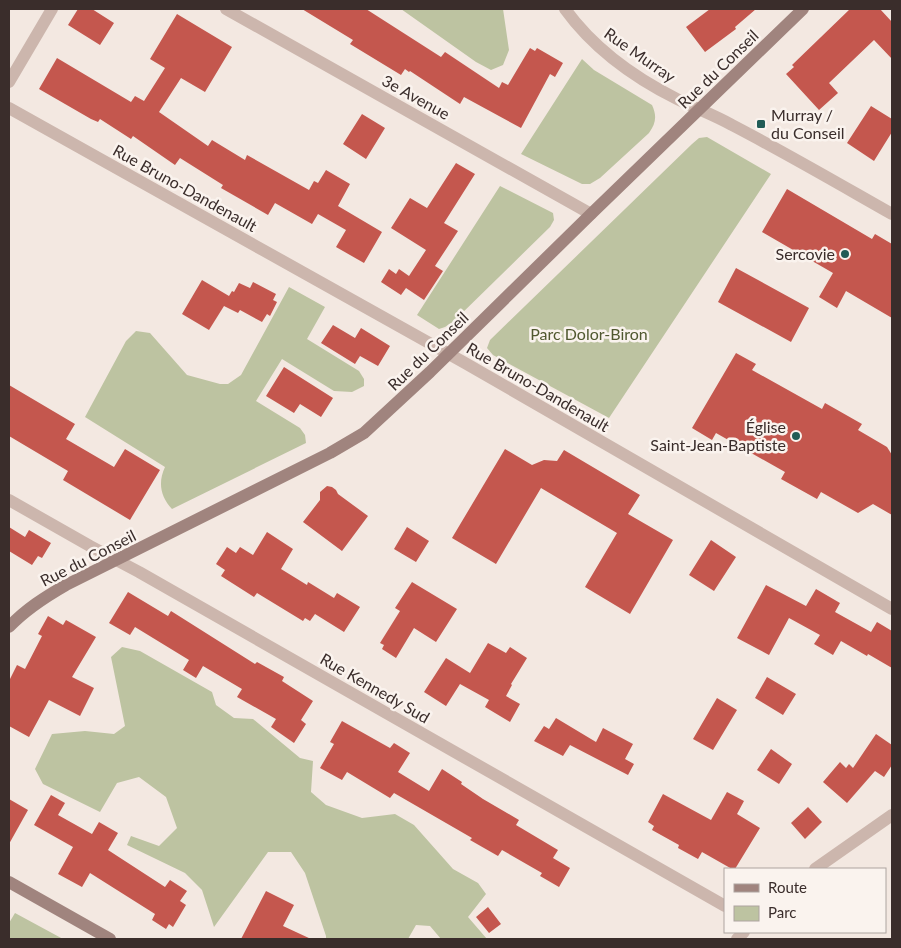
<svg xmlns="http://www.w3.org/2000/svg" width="901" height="948" viewBox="0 0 901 948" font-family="Lato,sans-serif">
<rect width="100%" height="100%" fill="#f3e8e1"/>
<!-- green -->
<path fill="#bdc3a1" d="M 401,9 L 503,9 L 509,50 L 503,65 L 491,70 L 476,62 Z
M 582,59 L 594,70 L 652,105 C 657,116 656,123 649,133 L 600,178 L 590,184 L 582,184 L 521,154 Z
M 707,137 L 771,174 L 609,418 L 493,355 L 487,348 L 490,340 L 692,144 L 699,138 Z
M 500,186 L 553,213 L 554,220 L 550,227 L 454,321 L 445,327 L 439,329 L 417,315 Z
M 289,287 L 325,307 L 307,339 L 359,371 L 364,379 L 364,386 L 352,392 L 334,391 L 282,359 L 256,401 L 300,428 L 305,435 L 306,443 L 172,509 C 160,496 158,482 165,467 L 85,417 L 126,341 L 136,331 L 150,333 L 187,375 L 220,384 L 228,384 L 241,375 Z
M 122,647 L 140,651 L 212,692 L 216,705 L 234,718 L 253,719 L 300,758 L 313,761 L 311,792 L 326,805 L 362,818 L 395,814 L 414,825 L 453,869 L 478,883 L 486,894 L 468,917 L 487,939 L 441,939 L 430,926 L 416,925 L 408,939 L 326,939 L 326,936 L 305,873 L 291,852 L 268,852 L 214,927 L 202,890 L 185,873 L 127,845 L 131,836 L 159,846 L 177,828 L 166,797 L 139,777 L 117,783 L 100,812 L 43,784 L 35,769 L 52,734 L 85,731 L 114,734 L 125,726 L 111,657 Z
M 15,913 L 63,939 L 9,939 L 9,923 Z"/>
<!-- building -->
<path fill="#c4574e" d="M 78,9 L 92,9 L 114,23 L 100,45 L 68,25 Z
M 302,9 L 366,9 L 441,57 L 445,52 L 499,88 L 502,82 L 508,85 L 530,48 L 535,51 L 537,48 L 563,63 L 555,77 L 550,74 L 521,128 L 464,97 L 460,104 L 410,71 L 409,72 L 405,69 L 401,75 L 350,44 L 353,40 Z
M 710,9 L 756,9 L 735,27 L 736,29 L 705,52 L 686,27 Z
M 850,9 L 880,9 L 892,22 L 892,59 L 874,40 L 829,83 L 838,93 L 819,110 L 786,74 L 794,67 L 792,65 Z
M 177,14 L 232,47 L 205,92 L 181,78 L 159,112 L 208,146 L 212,140 L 245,160 L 247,155 L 309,190 L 314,181 L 318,183 L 326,170 L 350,184 L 338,206 L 382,232 L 364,263 L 336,247 L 346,230 L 318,214 L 312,224 L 275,203 L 268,215 L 221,188 L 223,185 L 180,158 L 175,165 L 133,136 L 131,139 L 100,119 L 98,122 L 91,119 L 39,89 L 57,58 L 131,102 L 135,96 L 144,101 L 165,68 L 150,59 Z
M 871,106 L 892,119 L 892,132 L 874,161 L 847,143 Z
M 362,114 L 385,128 L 366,159 L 343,144 Z
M 456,163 L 475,174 L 444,223 L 458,231 L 435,266 L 443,271 L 424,300 L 406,288 L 401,295 L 381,282 L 389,269 L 396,274 L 399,269 L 409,276 L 426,250 L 391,228 L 410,198 L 427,208 Z
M 787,189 L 872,239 L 875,234 L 892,244 L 892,318 L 846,291 L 837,308 L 819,297 L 833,273 L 762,232 Z
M 736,268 L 809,308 L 791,342 L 718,302 Z
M 202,280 L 229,296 L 232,291 L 234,292 L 239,283 L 250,288 L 253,282 L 276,294 L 273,300 L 277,302 L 270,316 L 267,314 L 262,322 L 240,310 L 238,313 L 224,306 L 209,330 L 182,314 Z
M 333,325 L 355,338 L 361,328 L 390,346 L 378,366 L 360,356 L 355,364 L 321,343 Z
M 736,353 L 756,364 L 752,370 L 822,409 L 825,403 L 862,424 L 858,430 L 887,447 L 892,455 L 892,515 L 873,504 L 858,513 L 821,492 L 817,499 L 781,479 L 785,472 L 716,433 L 712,440 L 692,428 Z
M 284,367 L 333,398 L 321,417 L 300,404 L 294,413 L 266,396 Z
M 9,385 L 75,424 L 66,439 L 114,467 L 125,449 L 160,470 L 130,520 L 63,480 L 68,471 L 9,436 Z
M 505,449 L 532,465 L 544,460 L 557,461 L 564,450 L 640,495 L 628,514 L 673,540 L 630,614 L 585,587 L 617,533 L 541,488 L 496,564 L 452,538 Z
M 327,486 L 332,487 L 336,490 L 338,494 L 368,516 L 342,551 L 303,522 L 320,500 L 320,492 Z
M 9,527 L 25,537 L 29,530 L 51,543 L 42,558 L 38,556 L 32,565 L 9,551 Z
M 407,527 L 429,541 L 416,562 L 394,549 Z
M 267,532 L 293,549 L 281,569 L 307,585 L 308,582 L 334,598 L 337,593 L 360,607 L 344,632 L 315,614 L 310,621 L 305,618 L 303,621 L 257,593 L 254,597 L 221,576 L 225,570 L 216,564 L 227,547 L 236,553 L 240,547 L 253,555 Z
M 711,540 L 736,557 L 714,591 L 689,575 Z
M 412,582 L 457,609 L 436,642 L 414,628 L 396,658 L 382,649 L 384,645 L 380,643 L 400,611 L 395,608 Z
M 766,585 L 806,606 L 816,589 L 840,603 L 835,612 L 871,632 L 877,622 L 892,631 L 892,668 L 868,654 L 867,656 L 841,641 L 833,655 L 814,644 L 820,635 L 789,618 L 769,655 L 737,638 Z
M 128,592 L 168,616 L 171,611 L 255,664 L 257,662 L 284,677 L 282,681 L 313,701 L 301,720 L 306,724 L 294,743 L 271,727 L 276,719 L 237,697 L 242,689 L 203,666 L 196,678 L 183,670 L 189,660 L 135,627 L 130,635 L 109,623 Z
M 48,616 L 63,625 L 66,620 L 96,637 L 72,677 L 94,688 L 80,716 L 49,700 L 29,737 L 9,726 L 9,681 L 17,665 L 25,669 L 42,636 L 38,634 Z
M 488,643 L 506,653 L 510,647 L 527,658 L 511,684 L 512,685 L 506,696 L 520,704 L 510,722 L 485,707 L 489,700 L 460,684 L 446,706 L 424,692 L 446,658 L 470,673 Z
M 767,677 L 796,694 L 783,715 L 755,698 Z
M 717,698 L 737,710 L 713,750 L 693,739 Z
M 556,718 L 596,742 L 603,728 L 633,744 L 625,759 L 634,764 L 628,775 L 570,745 L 563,756 L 534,741 L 544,726 L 549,729 Z
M 342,721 L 390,748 L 394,743 L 410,753 L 398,772 L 429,791 L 442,769 L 462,782 L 461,784 L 483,799 L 519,820 L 516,825 L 558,850 L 553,858 L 570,868 L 559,887 L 540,876 L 542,873 L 502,850 L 498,856 L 470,840 L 472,838 L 394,793 L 390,798 L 347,772 L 342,780 L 320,768 L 334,744 L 330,742 Z
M 876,734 L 892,745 L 892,765 L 884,777 L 875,771 L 847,803 L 823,782 L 840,762 L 846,768 L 849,764 L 853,768 Z
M 771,749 L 792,764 L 779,784 L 757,770 Z
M 727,792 L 744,801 L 737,814 L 760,828 L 735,869 L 732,869 L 702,852 L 698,859 L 678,848 L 679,845 L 652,830 L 654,826 L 648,822 L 663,794 L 711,820 Z
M 51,795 L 65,803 L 58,815 L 92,834 L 99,822 L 118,833 L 108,850 L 165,887 L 170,880 L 187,891 L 180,901 L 186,905 L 173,927 L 169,924 L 166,929 L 152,920 L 155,914 L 90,873 L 82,887 L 58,874 L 73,847 L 34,825 Z
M 9,799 L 28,810 L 9,844 Z
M 808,807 L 822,822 L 805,839 L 791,823 Z
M 266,891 L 294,905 L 283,926 L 311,939 L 241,939 Z
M 488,907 L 501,924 L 489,933 L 476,917 Z"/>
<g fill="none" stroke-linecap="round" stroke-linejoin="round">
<!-- street -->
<path stroke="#ccb6ad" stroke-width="12" d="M 226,9 L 591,214
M 565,9 C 594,49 633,77 677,99 C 695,108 714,115 732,125 C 786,153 839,184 892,214
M 9,82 L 52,9
M 9,108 L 465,363 L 892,609
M 9,500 L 90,546 L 139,572 L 725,906
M 815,869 L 892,815
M 737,939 L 744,932"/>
<!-- secondary -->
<path stroke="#a0847e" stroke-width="12" d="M 9,627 C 26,609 45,597 66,585 L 330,453 L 364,433 L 430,372 L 591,214 L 803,9
M 9,882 L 110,939"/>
</g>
<!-- markers -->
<g fill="#215c56" stroke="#faf3ee" stroke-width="2">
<rect x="756" y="119" width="10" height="10" rx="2.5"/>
<circle cx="845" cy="254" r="5"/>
<circle cx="796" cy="436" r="5"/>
</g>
<g text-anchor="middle" stroke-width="5" stroke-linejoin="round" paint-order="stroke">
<!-- street labels -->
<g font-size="16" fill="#3a2d2b" stroke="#faf3ee">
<text transform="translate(640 55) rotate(35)" y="6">Rue Murray</text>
<text transform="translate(718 69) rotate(-44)" y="6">Rue du Conseil</text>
<text transform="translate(416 97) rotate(29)" y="6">3e Avenue</text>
<text transform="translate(185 188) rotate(29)" y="6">Rue Bruno-Dandenault</text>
<text transform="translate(428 351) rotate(-44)" y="6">Rue du Conseil</text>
<text transform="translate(538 387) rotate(30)" y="6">Rue Bruno-Dandenault</text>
<text transform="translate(88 558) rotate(-27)" y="6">Rue du Conseil</text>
<text transform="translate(375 688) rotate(30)" y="6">Rue Kennedy Sud</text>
</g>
<!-- poi labels -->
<g font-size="16" fill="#3a2d2b" stroke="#faf3ee" text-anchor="end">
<text x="771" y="121" text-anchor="start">Murray /<tspan x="771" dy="18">du Conseil</tspan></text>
<text x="835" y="260">Sercovie</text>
<text x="786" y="433">Église<tspan x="786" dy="18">Saint-Jean-Baptiste</tspan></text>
</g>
<!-- park labels -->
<g font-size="16" fill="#50582f" stroke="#faf3ee">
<text x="589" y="340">Parc Dolor-Biron</text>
</g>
</g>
<!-- border -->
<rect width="901" height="948" fill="none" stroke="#3a2d2b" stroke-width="20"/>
<!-- legend -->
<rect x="724" y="868" width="162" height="65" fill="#faf3ee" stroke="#ada4a0"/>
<rect x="734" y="884" width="25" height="8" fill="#a0847e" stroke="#ada4a0"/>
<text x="768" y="893" font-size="15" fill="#3a2d2b">Route</text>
<rect x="734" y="906" width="25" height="15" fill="#bdc3a1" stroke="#ada4a0"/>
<text x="768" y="918" font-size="15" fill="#3a2d2b">Parc</text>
</svg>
